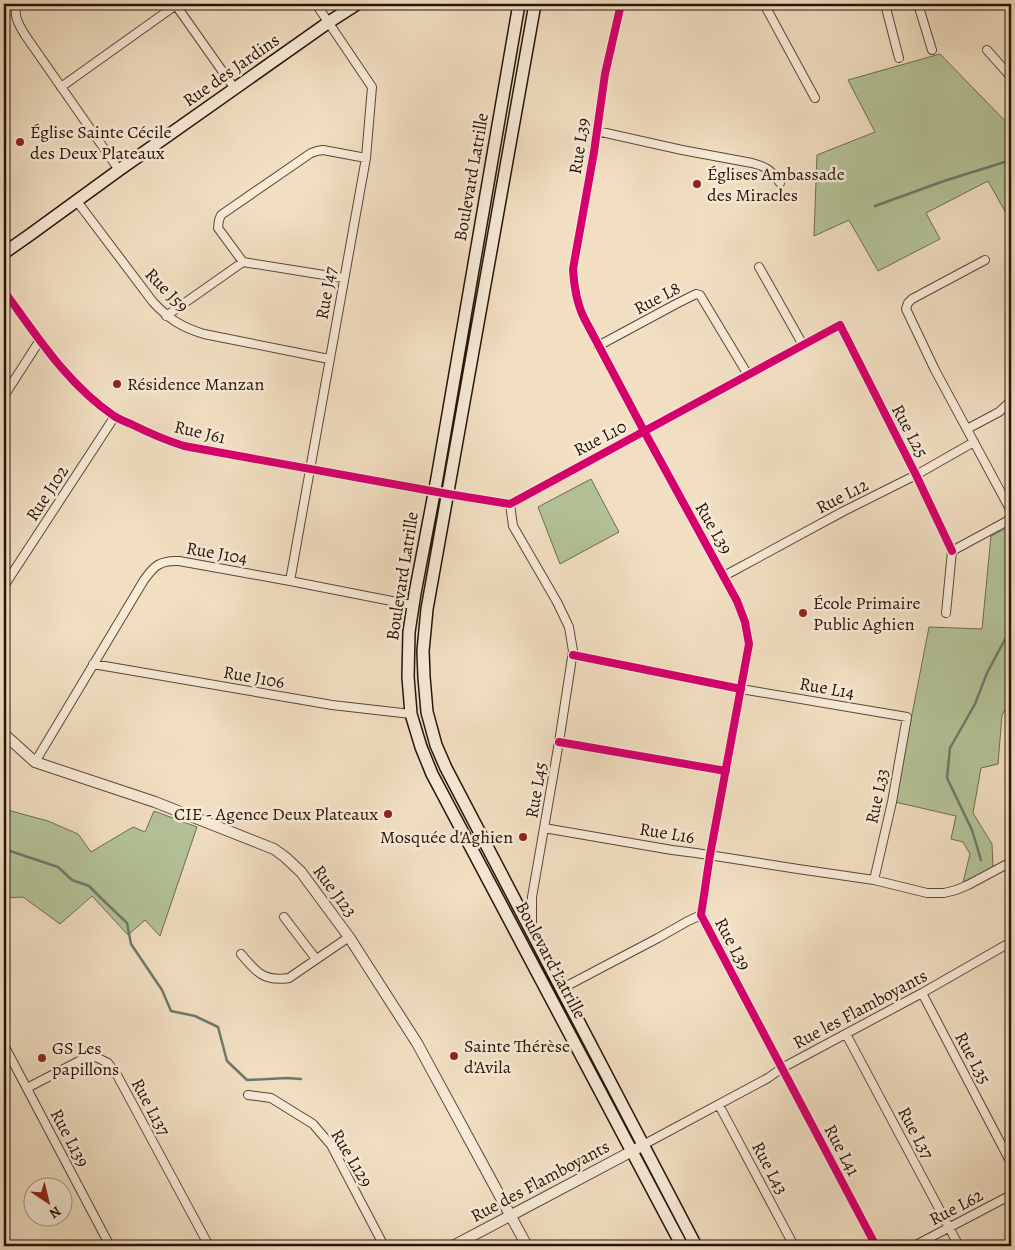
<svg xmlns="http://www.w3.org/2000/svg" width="1015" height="1250" viewBox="0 0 1015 1250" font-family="Alegreya,serif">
<rect width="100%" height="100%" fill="#f2dfc2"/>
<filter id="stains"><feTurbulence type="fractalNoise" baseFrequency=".004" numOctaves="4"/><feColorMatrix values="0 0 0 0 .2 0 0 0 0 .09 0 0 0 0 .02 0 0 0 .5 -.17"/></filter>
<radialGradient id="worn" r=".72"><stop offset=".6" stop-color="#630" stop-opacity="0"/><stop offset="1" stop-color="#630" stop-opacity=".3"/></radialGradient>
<!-- green -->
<path fill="#b4c398" stroke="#6e6b50" d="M 940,54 L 1011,127 L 1011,222 L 988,181 L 926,213 L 940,239 L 878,271 L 849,220 L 814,236 L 817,155 L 875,132 L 848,80 Z
M 591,479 L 619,532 L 560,564 L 538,507 Z
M 1011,526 L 1011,700 L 1002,715 L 998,764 L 981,768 L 973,813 L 992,844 L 993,869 L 963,882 L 970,854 L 963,842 L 951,839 L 956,816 L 895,802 L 929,627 L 982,629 L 991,536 Z
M 4,806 L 11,811 L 48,821 L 78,834 L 91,852 L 133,827 L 145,832 L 154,811 L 197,827 L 160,936 L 145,920 L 128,935 L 92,896 L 60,924 L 23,897 L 4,898 Z"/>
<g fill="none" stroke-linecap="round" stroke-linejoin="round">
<!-- stream -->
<path stroke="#6d796d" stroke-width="2.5" d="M 875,206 L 944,181 L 1011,160
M 4,849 L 58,867 L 72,880 L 89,886 L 105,902 L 127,923 L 131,944 L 162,990 L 171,1011 L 195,1016 L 218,1027 L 227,1061 L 247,1080 L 287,1078 L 301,1079
M 981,860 L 972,830 L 947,778 L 950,748 L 975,704 L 987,673 L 1011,628"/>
<defs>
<path id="minor" d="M 17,4 C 13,16 19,25 25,35 L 119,170
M 175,4 L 235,89
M 621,4 L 605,74 L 594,152 L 573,269 C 574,286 576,302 584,318 L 644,431 L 737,601 L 745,622 L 749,644 L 710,855 L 701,915 L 876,1246
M 764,4 L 815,98
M 885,4 L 899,58
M 918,4 L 932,50
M 987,50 L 1011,77
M 61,87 L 176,5
M 597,131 L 682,150 L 752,163 C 767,167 771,170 780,183
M 76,200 L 153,302 C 169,319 181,327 204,334 L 329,359
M 985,260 L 912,299 L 908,303 L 906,309 L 935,370 L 1011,511
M 243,262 L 218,228 L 219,220 L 221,215 L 311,153 L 317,151 L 323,150 L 366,158
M 759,267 L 803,345
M 4,291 C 37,336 67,384 114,416 C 119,419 126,422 131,424 C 149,433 165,440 184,446 L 448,494 L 510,504 L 840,325 L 916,475 L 952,551
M 166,316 L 243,262 L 343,278
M 598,346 L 676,304 L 696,294 L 700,295 L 748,375
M 4,396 L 40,340
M 967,429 L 999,412 L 1011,401
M 510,504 L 513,526 L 557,602 L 569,627 L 573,651 L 559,742 L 532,897 L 532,928
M 952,551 L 1011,519
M 724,576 L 844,511 L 916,475 L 974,442
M 290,581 L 366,158 L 372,87 L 316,4
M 4,586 L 115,416
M 946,613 L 952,551
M 573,655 L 741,689 L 907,717 L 892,802 L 874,880
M 93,664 L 332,705 L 411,714
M 559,742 L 726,771
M 35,762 L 144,580 C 154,566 160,560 179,561 L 290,581 L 412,605
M 544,828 L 672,850 L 696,853 L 798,869 L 874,880 L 927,893 L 944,893 L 956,890 L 968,885 L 1011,862
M 284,917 L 316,959
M 241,954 C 256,972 264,982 289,978 L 349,937
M 1010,974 L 1011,975
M 561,989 L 658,938 L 688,921 L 701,915
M 922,993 L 1011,1163
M 846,1034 L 959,1246
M 4,1045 L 110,1246
M 27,1088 L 81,1060 L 96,1057 L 108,1063 L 117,1075 L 209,1246
M 248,1095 L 271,1098 L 313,1124 L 331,1145 L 384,1246
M 719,1105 L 794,1246
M 643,1145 L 768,1078 L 782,1068 L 922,993 L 1011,942
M 914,1246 L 1011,1195"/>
<path id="tertiary" d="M 4,734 L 35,762 L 155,802 L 274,849 L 285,857 L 301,872 L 349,937 L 417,1043 L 527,1246
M 453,1246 L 638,1148"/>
<path id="secondary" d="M 519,4 L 437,478 L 415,593 L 409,632 L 408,677 L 411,714 L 421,747 L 432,774 L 682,1246
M 535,4 L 427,609 L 423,651 L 424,677 L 427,712 L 436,745 L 446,768 L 696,1246
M 4,253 L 31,234 L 119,170 L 329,22 L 357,4"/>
</defs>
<!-- minor casing -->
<use href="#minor" stroke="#5a4636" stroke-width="10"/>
<!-- tertiary casing -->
<use href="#tertiary" stroke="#5a4636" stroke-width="12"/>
<!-- secondary casing -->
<use href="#secondary" stroke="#271308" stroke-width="14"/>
<!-- minor -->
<use href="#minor" stroke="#f7ead7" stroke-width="8"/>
<!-- tertiary -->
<use href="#tertiary" stroke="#f7ead7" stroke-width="10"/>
<!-- secondary -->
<use href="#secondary" stroke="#f7ead7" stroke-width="11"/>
<defs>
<path id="cycleway" d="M 621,4 L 605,74 L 594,152 L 573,269 C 574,286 576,302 584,318 L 644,431 L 737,601 L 745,622 L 749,644 L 710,855 L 701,915 L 876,1246
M 4,291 C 37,336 67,384 114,416 C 119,419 126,422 131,424 C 149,433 165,440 184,446 L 448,494 L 510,504 L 840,325 L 916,475 L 952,551
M 573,655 L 741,689
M 559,742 L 726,771"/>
</defs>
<!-- cycleway casing -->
<use href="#cycleway" stroke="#f7ead7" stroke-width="11"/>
<!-- cycleway -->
<use href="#cycleway" stroke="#d6006c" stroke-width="8"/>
</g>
<!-- markers -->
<g fill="#8f2418" stroke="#f7ead7" stroke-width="2">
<circle cx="20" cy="142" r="5"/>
<circle cx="697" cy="184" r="5"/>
<circle cx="117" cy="384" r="5"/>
<circle cx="803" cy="613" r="5"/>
<circle cx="388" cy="814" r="5"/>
<circle cx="523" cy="837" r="5"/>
<circle cx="454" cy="1056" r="5"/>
<circle cx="42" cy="1058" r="5"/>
</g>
<g text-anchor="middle" stroke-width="5" stroke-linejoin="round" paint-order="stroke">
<!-- street labels -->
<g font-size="18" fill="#271308" stroke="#f7ead7">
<text transform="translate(231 70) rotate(-35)" y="6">Rue des Jardins</text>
<text transform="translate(579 146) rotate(-81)" y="6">Rue L39</text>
<text transform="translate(471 177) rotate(-80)" y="6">Boulevard Latrille</text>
<text transform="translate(167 290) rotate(46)" y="6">Rue J59</text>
<text transform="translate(326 293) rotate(-80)" y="6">Rue J47</text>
<text transform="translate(657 298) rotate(-28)" y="6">Rue L8</text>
<text transform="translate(910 431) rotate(62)" y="6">Rue L25</text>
<text transform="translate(200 432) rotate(13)" y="6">Rue J61</text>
<text transform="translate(600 438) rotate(-28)" y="6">Rue L10</text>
<text transform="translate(47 493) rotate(-57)" y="6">Rue J102</text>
<text transform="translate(842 496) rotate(-27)" y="6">Rue L12</text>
<text transform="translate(714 528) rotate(60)" y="6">Rue L39</text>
<text transform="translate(217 553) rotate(10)" y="6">Rue J104</text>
<text transform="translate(402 576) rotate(-81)" y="6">Boulevard Latrille</text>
<text transform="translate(254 677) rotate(10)" y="6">Rue J106</text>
<text transform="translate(827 688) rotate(10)" y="6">Rue L14</text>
<text transform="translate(536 790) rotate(-80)" y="6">Rue L45</text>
<text transform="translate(877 796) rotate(-78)" y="6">Rue L33</text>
<text transform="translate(667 833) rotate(9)" y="6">Rue L16</text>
<text transform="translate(335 891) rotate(53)" y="6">Rue J123</text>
<text transform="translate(733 944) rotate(62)" y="6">Rue L39</text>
<text transform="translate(551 960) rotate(62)" y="6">Boulevard Latrille</text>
<text transform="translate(860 1009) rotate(-28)" y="6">Rue les Flamboyants</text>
<text transform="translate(973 1058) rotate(62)" y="6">Rue L35</text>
<text transform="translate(151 1107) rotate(62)" y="6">Rue L137</text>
<text transform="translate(916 1133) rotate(62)" y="6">Rue L37</text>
<text transform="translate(70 1138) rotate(62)" y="6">Rue L139</text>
<text transform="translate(842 1150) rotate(62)" y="6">Rue L41</text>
<text transform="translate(352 1158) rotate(59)" y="6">Rue L129</text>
<text transform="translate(770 1168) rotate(62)" y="6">Rue L43</text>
<text transform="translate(540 1181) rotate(-28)" y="6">Rue des Flamboyants</text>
<text transform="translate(956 1207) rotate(-28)" y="6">Rue L62</text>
</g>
<!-- poi labels -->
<g font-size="18" fill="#271308" stroke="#f7ead7" text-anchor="start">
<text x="30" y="138">Église Sainte Cécile<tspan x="30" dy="21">des Deux Plateaux</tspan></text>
<text x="707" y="180">Églises Ambassade<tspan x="707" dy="21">des Miracles</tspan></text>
<text x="127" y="390">Résidence Manzan</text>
<text x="813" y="609">École Primaire<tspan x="813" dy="21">Public Aghien</tspan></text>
<text x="378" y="820" text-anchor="end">CIE - Agence Deux Plateaux</text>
<text x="513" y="843" text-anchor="end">Mosquée d'Aghien</text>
<text x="464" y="1052">Sainte Thérèse<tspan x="464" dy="21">d’Avila</tspan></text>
<text x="52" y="1054">GS Les<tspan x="52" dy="21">papillons</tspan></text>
</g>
</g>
<!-- margin -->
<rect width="1015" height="1250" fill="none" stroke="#f2dfc2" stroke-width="20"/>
<rect x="5" y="5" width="1005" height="1240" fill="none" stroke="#271308" stroke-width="2.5"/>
<rect x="10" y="10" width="995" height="1230" fill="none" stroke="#271308"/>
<!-- north arrow -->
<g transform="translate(48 1202) rotate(145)"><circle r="24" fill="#f7ead7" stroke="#a49484"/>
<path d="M0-4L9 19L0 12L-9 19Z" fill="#8f2418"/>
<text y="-8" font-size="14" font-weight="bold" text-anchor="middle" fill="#271308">N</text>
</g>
<rect width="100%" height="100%" filter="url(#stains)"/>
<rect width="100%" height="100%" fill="url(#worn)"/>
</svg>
